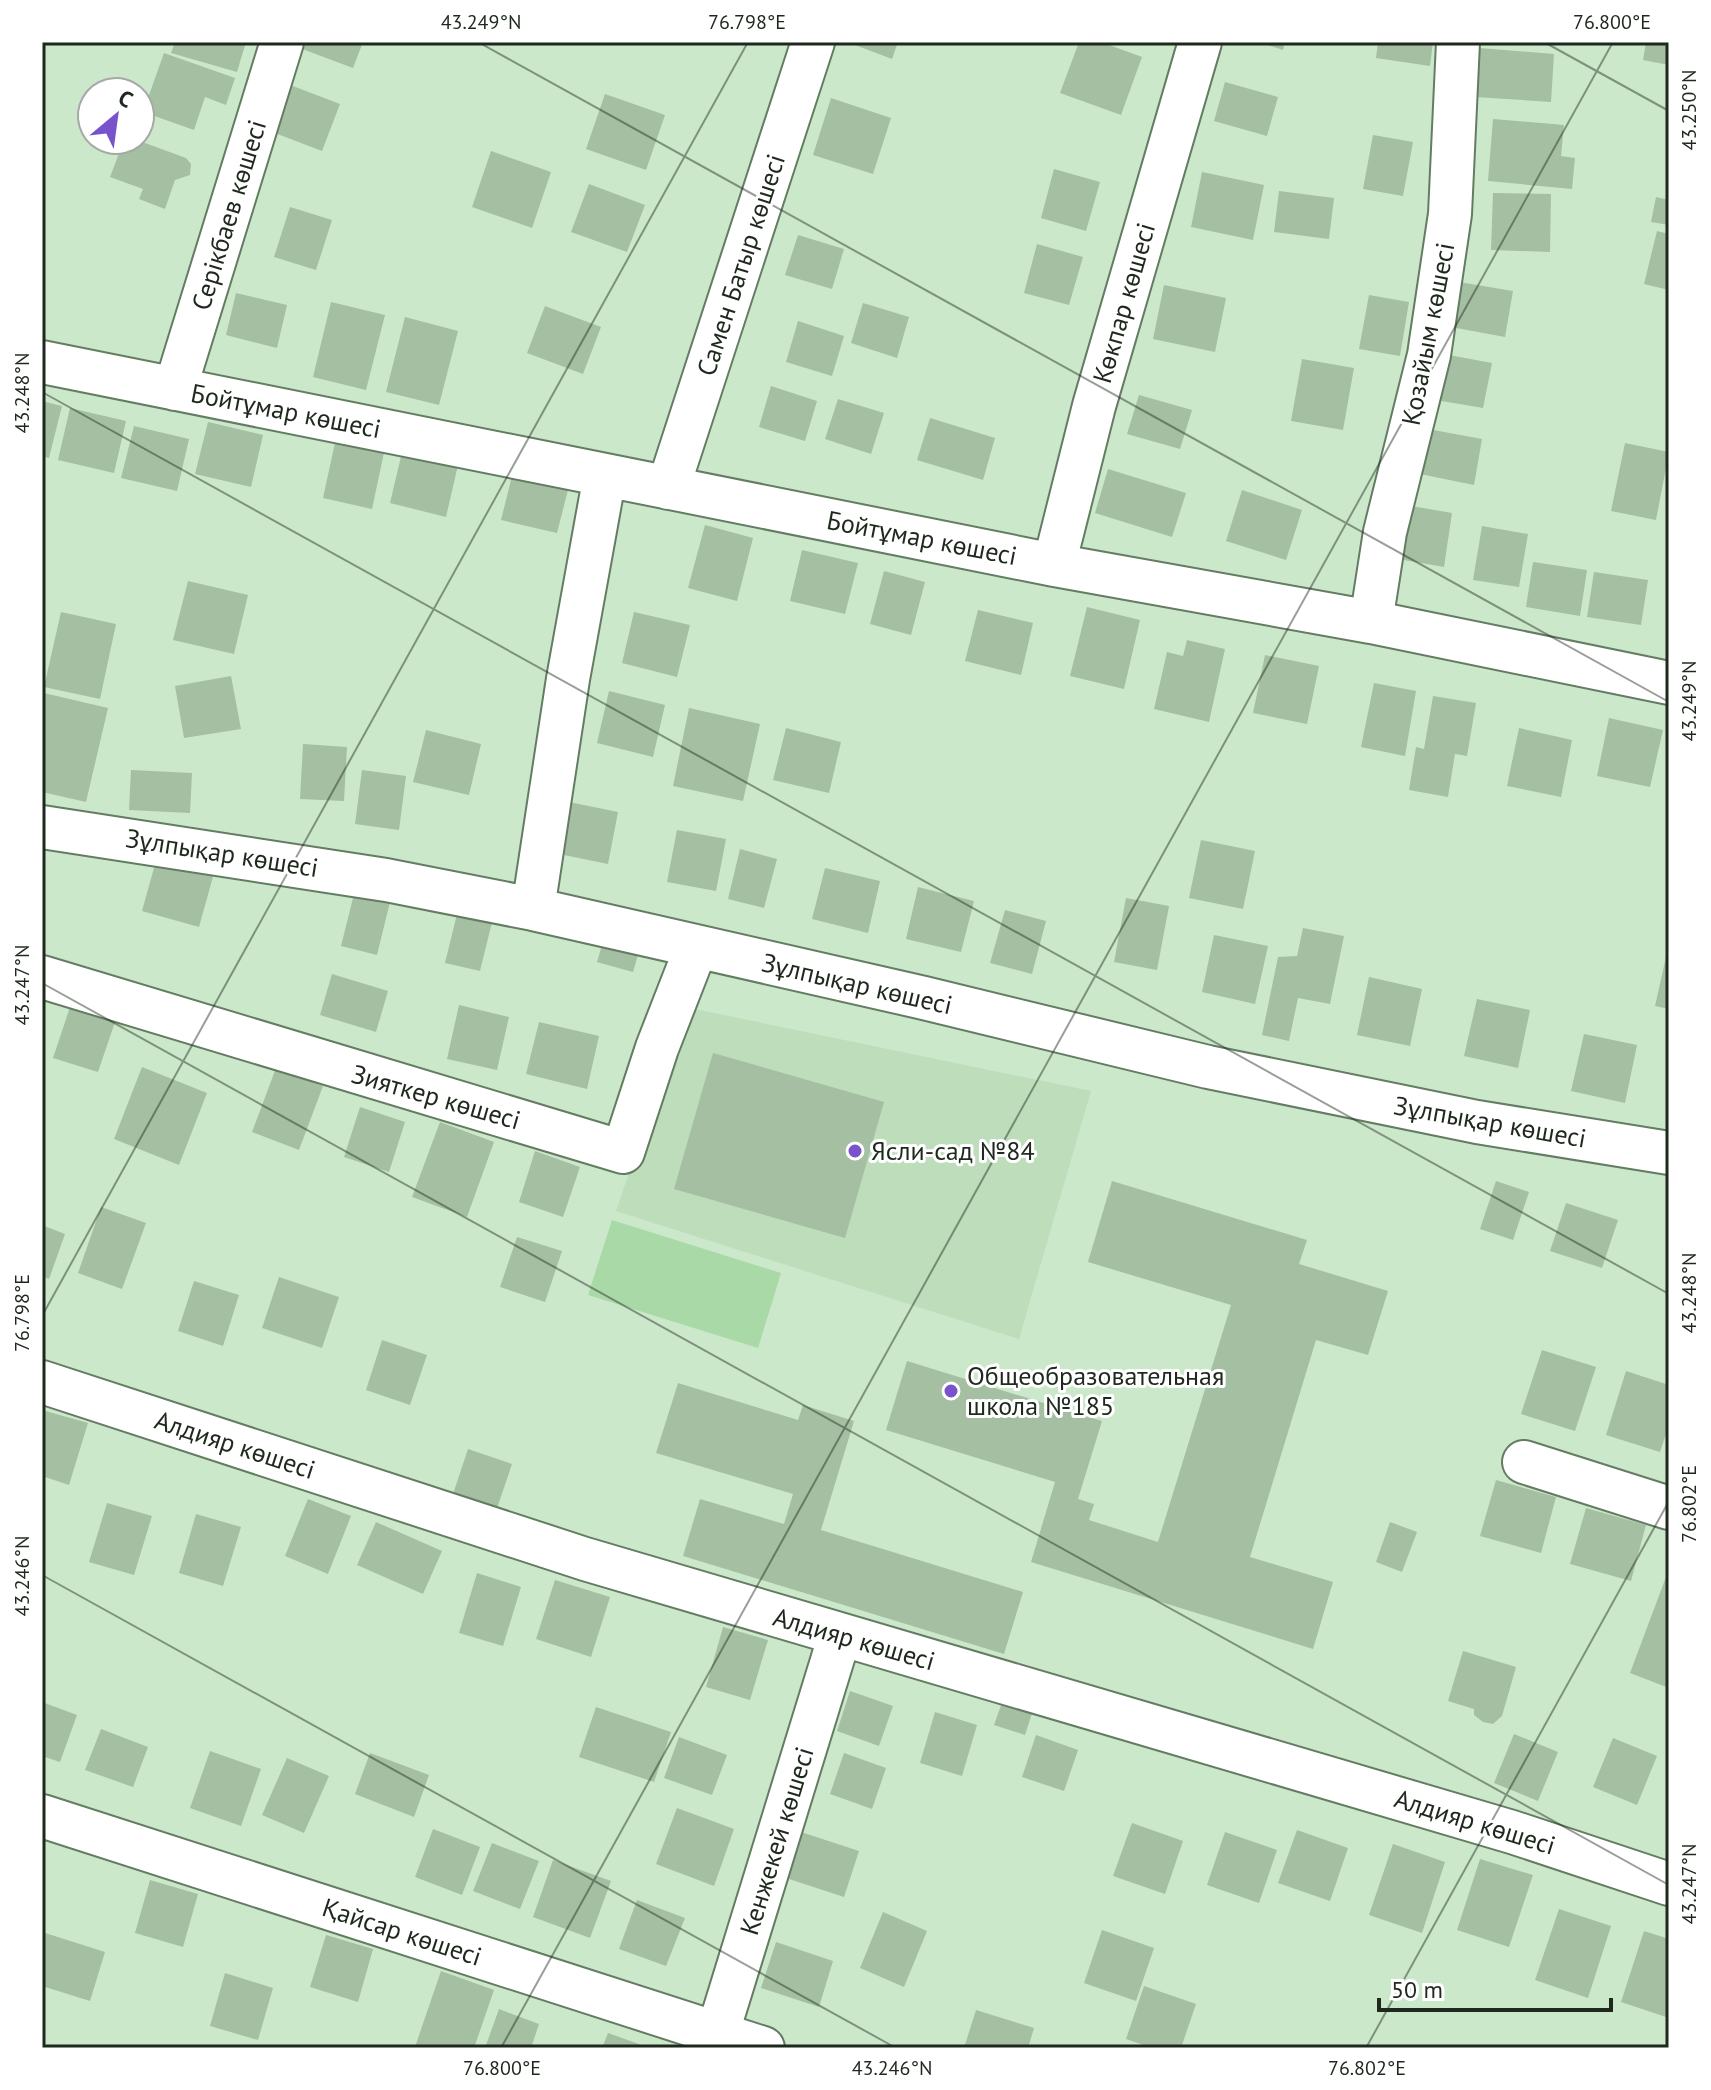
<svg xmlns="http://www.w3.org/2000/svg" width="1711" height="2090" viewBox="0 0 1711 2090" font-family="'PT Sans',sans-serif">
<rect width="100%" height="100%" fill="#cce8cb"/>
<!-- built -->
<path fill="#bdddbb" d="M 685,1007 L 1091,1091 L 1019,1339 L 616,1211 Z"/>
<!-- green -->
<path fill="#aad9a8" d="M 612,1220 L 781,1273 L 758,1348 L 588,1295 Z"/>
<!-- building -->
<path fill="#a4bfa2" d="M 175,42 L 246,42 L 237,72 L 171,53 Z
M 299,42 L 363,42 L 353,68 L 297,47 Z
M 856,42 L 898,42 L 892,59 L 855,45 Z
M 1079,42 L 1101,42 L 1142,57 L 1121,115 L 1060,93 Z
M 1258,42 L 1285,42 L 1283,50 Z
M 1378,42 L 1433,42 L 1430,66 L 1376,58 Z
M 1646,42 L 1669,42 L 1669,65 L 1643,60 Z
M 1479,48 L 1554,54 L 1551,102 L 1475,97 Z
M 164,53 L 235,78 L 226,105 L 205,97 L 194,130 L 143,112 Z
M 1225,82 L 1278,97 L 1267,136 L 1214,121 Z
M 285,83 L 340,104 L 322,151 L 267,130 Z
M 605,94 L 665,115 L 646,170 L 586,149 Z
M 831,98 L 891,118 L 873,174 L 813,155 Z
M 1493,119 L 1564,125 L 1561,156 L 1575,158 L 1572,189 L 1488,181 Z
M 1373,135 L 1413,142 L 1403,196 L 1363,189 Z
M 124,140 L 137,140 L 186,158 L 191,164 L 190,175 L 175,180 L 165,209 L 139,199 L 143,189 L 110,177 Z
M 491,151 L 551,172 L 532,228 L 472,207 Z
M 1054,169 L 1100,182 L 1086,231 L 1041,218 Z
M 1202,172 L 1264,185 L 1253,240 L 1191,227 Z
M 589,184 L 645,205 L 627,252 L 571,232 Z
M 1279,191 L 1334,198 L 1329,239 L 1274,232 Z
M 1493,193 L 1551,194 L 1550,252 L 1491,250 Z
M 1656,197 L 1669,200 L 1669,225 L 1651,222 Z
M 290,207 L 332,220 L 316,270 L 274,257 Z
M 1657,231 L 1669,234 L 1669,290 L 1644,284 Z
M 798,235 L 844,249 L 832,289 L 785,275 Z
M 1037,244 L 1083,257 L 1069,305 L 1024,293 Z
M 1459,282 L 1513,291 L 1505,337 L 1451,327 Z
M 1164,285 L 1226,298 L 1215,352 L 1153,339 Z
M 236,293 L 287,305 L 277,348 L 226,335 Z
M 1369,295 L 1409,302 L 1400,356 L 1359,349 Z
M 331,302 L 385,315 L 366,390 L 313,377 Z
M 863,303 L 909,317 L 897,358 L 851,343 Z
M 545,306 L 601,327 L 583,374 L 527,353 Z
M 405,317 L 458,331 L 439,405 L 386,392 Z
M 798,321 L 844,336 L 832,376 L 786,362 Z
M 1438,353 L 1492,363 L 1483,408 L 1430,399 Z
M 1302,359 L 1354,368 L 1343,430 L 1291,421 Z
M 771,386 L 817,401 L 805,441 L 759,427 Z
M 1139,395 L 1192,410 L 1180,449 L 1127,434 Z
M 838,399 L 884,413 L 871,454 L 825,439 Z
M 42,401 L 62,406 L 49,458 L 42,456 Z
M 70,408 L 126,421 L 114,473 L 58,460 Z
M 930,418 L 995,438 L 983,480 L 917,460 Z
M 208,422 L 263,435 L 251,487 L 195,474 Z
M 134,426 L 189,439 L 177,491 L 121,478 Z
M 1428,429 L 1482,439 L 1474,485 L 1420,474 Z
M 336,438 L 385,448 L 372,509 L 323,498 Z
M 1625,443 L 1669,452 L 1656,520 L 1611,511 Z
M 402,452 L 458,465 L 446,517 L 390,503 Z
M 514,468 L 570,482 L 557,533 L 501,520 Z
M 1108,469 L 1186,493 L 1172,537 L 1095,513 Z
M 1242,490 L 1302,510 L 1286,560 L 1226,541 Z
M 1406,505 L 1452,513 L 1444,567 L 1398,559 Z
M 705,525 L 753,538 L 737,601 L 688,588 Z
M 1482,526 L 1528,534 L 1519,587 L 1473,580 Z
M 802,550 L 858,563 L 845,614 L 790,601 Z
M 1533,562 L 1587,570 L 1580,616 L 1526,607 Z
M 884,571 L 925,582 L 911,635 L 870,624 Z
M 1594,572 L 1648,580 L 1641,625 L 1587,617 Z
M 188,581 L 248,595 L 234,654 L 173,640 Z
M 1087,607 L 1140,620 L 1124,689 L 1070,676 Z
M 978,610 L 1033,623 L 1021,675 L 965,661 Z
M 61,612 L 116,624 L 100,699 L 44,687 Z
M 634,612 L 690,625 L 677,677 L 622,663 Z
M 1187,640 L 1225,649 L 1209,722 L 1154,709 L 1167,652 L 1183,656 Z
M 1265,655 L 1319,666 L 1307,724 L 1253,713 Z
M 231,676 L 241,729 L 184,738 L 175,686 Z
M 1374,683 L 1416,691 L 1405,756 L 1361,747 Z
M 609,691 L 665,705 L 653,757 L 597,743 Z
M 44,693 L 108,708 L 86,802 L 42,792 Z
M 1433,696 L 1476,703 L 1467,756 L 1455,754 L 1448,797 L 1409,790 L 1416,747 L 1424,749 Z
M 689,708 L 760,724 L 743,801 L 673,786 Z
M 1609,718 L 1663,730 L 1650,787 L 1597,776 Z
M 786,728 L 841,742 L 829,793 L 773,780 Z
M 1519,728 L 1572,740 L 1561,797 L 1507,786 Z
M 426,730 L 481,744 L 469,795 L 413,782 Z
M 303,744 L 347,747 L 344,801 L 300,799 Z
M 131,770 L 192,773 L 190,813 L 129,810 Z
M 362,770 L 406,776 L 399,830 L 355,824 Z
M 569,802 L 618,812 L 608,864 L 559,854 Z
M 677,830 L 726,839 L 716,891 L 667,882 Z
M 1201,840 L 1255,851 L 1243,909 L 1189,898 Z
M 740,849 L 777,859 L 764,908 L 728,899 Z
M 157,857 L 214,873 L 199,927 L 142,911 Z
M 825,868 L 880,881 L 868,933 L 812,919 Z
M 918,887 L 974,901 L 961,952 L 906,939 Z
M 354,894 L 390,902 L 377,955 L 341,946 Z
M 1126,898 L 1169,906 L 1157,970 L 1114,962 Z
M 458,910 L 493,918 L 480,971 L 445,963 Z
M 1005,910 L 1046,921 L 1032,974 L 990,963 Z
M 1303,928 L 1344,936 L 1330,1004 L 1298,998 L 1289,1041 L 1262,1035 L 1278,957 L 1297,956 Z
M 1214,935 L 1268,946 L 1255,1004 L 1202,992 Z
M 604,938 L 640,948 L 633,972 L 597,962 Z
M 1666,957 L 1669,958 L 1669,1009 L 1655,1006 Z
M 332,974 L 388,991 L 376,1032 L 320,1015 Z
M 1369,977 L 1422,989 L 1410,1046 L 1357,1035 Z
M 1477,999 L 1530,1010 L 1518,1068 L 1464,1056 Z
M 459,1005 L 509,1017 L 497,1070 L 447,1059 Z
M 70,1007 L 115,1022 L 98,1072 L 53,1058 Z
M 539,1022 L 599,1036 L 587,1089 L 526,1074 Z
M 1584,1034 L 1637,1045 L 1625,1103 L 1571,1091 Z
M 713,1053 L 884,1102 L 845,1238 L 674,1189 Z
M 142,1067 L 207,1093 L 179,1165 L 114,1139 Z
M 276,1068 L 323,1086 L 299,1150 L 252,1132 Z
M 360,1107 L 405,1122 L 389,1172 L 344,1157 Z
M 440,1122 L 494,1142 L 467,1217 L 412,1197 Z
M 535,1151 L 580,1167 L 563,1217 L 519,1202 Z
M 1112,1181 L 1307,1240 L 1299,1264 L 1388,1291 L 1368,1355 L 1316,1340 L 1250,1557 L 1333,1582 L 1313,1649 L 1031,1562 L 1055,1482 L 886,1430 L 907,1361 L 1102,1421 L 1078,1499 L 1094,1504 L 1089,1520 L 1158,1542 L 1231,1305 L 1088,1262 Z
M 1496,1181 L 1529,1192 L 1513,1240 L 1480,1229 Z
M 1566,1203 L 1618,1220 L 1602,1268 L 1550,1251 Z
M 101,1207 L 146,1223 L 122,1289 L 78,1273 Z
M 42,1225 L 65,1234 L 49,1279 L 42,1276 Z
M 517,1237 L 562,1251 L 545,1302 L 500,1287 Z
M 279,1277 L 339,1297 L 322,1348 L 262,1328 Z
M 194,1281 L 239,1295 L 223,1346 L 178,1331 Z
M 382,1340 L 427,1355 L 410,1405 L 366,1390 Z
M 1542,1350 L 1596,1367 L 1575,1431 L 1521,1414 Z
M 1626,1371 L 1669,1385 L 1669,1425 L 1660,1452 L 1606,1435 Z
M 678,1383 L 798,1420 L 803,1405 L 854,1421 L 821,1530 L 1023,1592 L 1004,1654 L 683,1556 L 700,1499 L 784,1524 L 793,1494 L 656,1453 Z
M 42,1410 L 88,1423 L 69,1485 L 42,1476 Z
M 468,1449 L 512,1464 L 495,1514 L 451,1500 Z
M 1496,1480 L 1556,1497 L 1541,1553 L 1480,1536 Z
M 308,1499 L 351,1516 L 328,1574 L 285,1556 Z
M 107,1503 L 152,1516 L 134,1575 L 89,1562 Z
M 1586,1508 L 1646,1525 L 1631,1581 L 1570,1564 Z
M 196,1514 L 241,1527 L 223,1586 L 179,1573 Z
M 376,1522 L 442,1551 L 423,1594 L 357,1565 Z
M 1390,1522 L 1417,1532 L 1402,1572 L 1376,1562 Z
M 1669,1569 L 1669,1688 L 1630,1673 Z
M 477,1573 L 521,1587 L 503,1646 L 459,1633 Z
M 555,1580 L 610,1597 L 591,1657 L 536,1639 Z
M 723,1627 L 768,1640 L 750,1700 L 706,1687 Z
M 1463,1651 L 1516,1667 L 1502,1716 L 1493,1724 L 1483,1722 L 1474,1715 L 1474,1709 L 1448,1701 Z
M 850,1691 L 893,1706 L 879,1746 L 837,1731 Z
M 1006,1691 L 1036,1701 L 1025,1735 L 994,1725 Z
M 42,1702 L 77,1715 L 60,1762 L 42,1756 Z
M 596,1707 L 671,1732 L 654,1782 L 579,1757 Z
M 935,1712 L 977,1725 L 962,1776 L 920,1763 Z
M 101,1729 L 148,1747 L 133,1787 L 85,1770 Z
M 1514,1734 L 1558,1752 L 1538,1801 L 1494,1783 Z
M 1036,1735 L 1078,1750 L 1064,1791 L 1022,1777 Z
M 679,1737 L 727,1755 L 712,1795 L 664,1778 Z
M 1613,1738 L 1657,1756 L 1637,1805 L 1593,1787 Z
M 210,1751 L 261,1769 L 241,1826 L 190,1808 Z
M 370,1753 L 429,1775 L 414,1817 L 355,1794 Z
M 844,1753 L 886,1768 L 872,1809 L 830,1794 Z
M 287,1758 L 329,1776 L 304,1833 L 262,1815 Z
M 677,1808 L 734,1829 L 714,1886 L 656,1864 Z
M 1132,1823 L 1183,1841 L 1165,1894 L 1113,1876 Z
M 433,1829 L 480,1847 L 462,1895 L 415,1877 Z
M 1297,1830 L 1348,1848 L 1330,1901 L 1278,1883 Z
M 801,1832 L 859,1851 L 844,1897 L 786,1878 Z
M 1225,1832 L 1277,1850 L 1259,1903 L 1207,1885 Z
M 492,1843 L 539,1861 L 520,1909 L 473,1891 Z
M 1393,1844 L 1445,1862 L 1422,1933 L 1369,1915 Z
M 1480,1859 L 1533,1875 L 1509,1947 L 1457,1930 Z
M 553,1860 L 611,1881 L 590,1938 L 533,1917 Z
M 150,1880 L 198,1894 L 183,1947 L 135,1933 Z
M 637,1900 L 685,1918 L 666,1966 L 619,1949 Z
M 1559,1909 L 1611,1926 L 1588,1998 L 1535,1980 Z
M 883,1912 L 927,1931 L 904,1987 L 860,1968 Z
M 1102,1930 L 1154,1948 L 1136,2001 L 1084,1983 Z
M 1644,1931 L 1669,1939 L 1669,2018 L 1621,2002 Z
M 42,1932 L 105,1952 L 90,2001 L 42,1986 Z
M 326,1935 L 373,1949 L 358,2002 L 310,1987 Z
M 776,1942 L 833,1961 L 819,2007 L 761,1988 Z
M 441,1971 L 494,1990 L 474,2048 L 415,2047 Z
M 225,1973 L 273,1988 L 258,2040 L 210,2026 Z
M 1144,1986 L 1196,2004 L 1181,2048 L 1152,2048 L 1126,2039 Z
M 499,2009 L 539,2024 L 531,2048 L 485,2048 Z
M 976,2010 L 1034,2028 L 1028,2048 L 964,2048 Z
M 608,2033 L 650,2048 L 602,2048 Z"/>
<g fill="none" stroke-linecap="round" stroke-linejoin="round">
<defs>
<path id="minor" d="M 42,362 L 1054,565 L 1371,622 L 1669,683
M 175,389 L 282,42
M 668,488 L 813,42
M 1054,565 L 1094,406 L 1200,42
M 1371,622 L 1385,532 L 1429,355 L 1450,214 L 1458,42
M 42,827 L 386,880 L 533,909 L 924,998 L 1208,1067 L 1477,1122 L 1669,1153
M 533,909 L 568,679 L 605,475
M 42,977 L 623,1152 L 657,1048 L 696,948
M 42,1382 L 585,1559 L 1512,1832 L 1669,1884
M 1524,1462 L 1669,1508
M 42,1816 L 763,2048
M 713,2048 L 840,1635"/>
</defs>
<!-- minor casing -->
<use href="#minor" stroke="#637c62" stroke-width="46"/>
<!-- minor -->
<use href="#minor" stroke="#fff" stroke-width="42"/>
</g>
<!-- ticks -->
<path fill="none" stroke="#1e281d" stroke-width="2" stroke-opacity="0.45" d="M 478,42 L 1669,702M 1544,42 L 1669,111M 42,392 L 1669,1294M 42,983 L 1669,1885M 42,1316 L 748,42M 42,1575 L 896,2048M 501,2048 L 1613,42M 1366,2048 L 1669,1501"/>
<!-- markers -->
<g fill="#7853cc" stroke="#fff" stroke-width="3">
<circle cx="855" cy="1151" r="8"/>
<circle cx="951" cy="1391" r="8"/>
</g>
<g text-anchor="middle" stroke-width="6" stroke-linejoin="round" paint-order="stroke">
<!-- street labels -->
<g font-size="26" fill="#1e281d" stroke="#fff">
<text transform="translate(229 215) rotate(-73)" y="9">Серікбаев көшесі</text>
<text transform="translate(741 265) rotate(-72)" y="9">Самен Батыр көшесі</text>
<text transform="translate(1124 303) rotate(-74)" y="9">Көкпар көшесі</text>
<text transform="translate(1428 334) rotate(-79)" y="9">Қозайым көшесі</text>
<text transform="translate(286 411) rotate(11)" y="9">Бойтұмар көшесі</text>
<text transform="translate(922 538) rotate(11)" y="9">Бойтұмар көшесі</text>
<text transform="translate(222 853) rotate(9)" y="9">Зұлпықар көшесі</text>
<text transform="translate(857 984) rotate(13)" y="9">Зұлпықар көшесі</text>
<text transform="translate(436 1097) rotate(16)" y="9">Зияткер көшесі</text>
<text transform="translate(1490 1122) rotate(10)" y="9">Зұлпықар көшесі</text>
<text transform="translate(235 1445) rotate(18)" y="9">Алдияр көшесі</text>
<text transform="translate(854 1639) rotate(16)" y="9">Алдияр көшесі</text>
<text transform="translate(1475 1822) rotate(17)" y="9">Алдияр көшесі</text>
<text transform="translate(777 1841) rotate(-73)" y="9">Кенжекей көшесі</text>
<text transform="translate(402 1932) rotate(18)" y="9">Қайсар көшесі</text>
</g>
<!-- poi labels -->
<g font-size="26" fill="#1e281d" stroke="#fff" text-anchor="start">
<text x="871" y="1160">Ясли-сад №84</text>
<text x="967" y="1385">Общеобразовательная<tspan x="967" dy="30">школа №185</tspan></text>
</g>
</g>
<!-- border -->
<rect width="1711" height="2090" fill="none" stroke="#ffffff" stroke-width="88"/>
<!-- north arrow -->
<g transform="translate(116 116) rotate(29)"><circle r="38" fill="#ffffff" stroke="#a5a9a5" stroke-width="2"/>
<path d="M0-6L14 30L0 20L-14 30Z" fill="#7853cc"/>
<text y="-12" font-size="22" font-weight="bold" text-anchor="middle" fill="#1e281d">С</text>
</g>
<!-- scale -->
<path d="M1379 1998v12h232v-12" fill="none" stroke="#1e281d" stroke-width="4"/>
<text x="1391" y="1998" font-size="24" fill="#1e281d" stroke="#ffffff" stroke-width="6" paint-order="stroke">50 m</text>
<rect x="44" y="44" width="1623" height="2002" fill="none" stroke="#1e281d" stroke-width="3"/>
<g font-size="20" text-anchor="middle" fill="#1e281d">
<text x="481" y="29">43.249°N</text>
<text x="747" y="29">76.798°E</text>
<text x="1612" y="29">76.800°E</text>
<text transform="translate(1689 110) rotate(-90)" y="7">43.250°N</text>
<text transform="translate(22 393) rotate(-90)" y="7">43.248°N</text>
<text transform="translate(1689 701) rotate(-90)" y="7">43.249°N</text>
<text transform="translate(22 985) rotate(-90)" y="7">43.247°N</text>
<text transform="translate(1689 1293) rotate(-90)" y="7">43.248°N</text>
<text transform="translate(22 1313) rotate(-90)" y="7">76.798°E</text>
<text transform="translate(1689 1504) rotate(-90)" y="7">76.802°E</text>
<text transform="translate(22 1576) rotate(-90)" y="7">43.246°N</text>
<text transform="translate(1689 1884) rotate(-90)" y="7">43.247°N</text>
<text x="502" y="2075">76.800°E</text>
<text x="892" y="2075">43.246°N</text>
<text x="1367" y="2075">76.802°E</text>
</g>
</svg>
